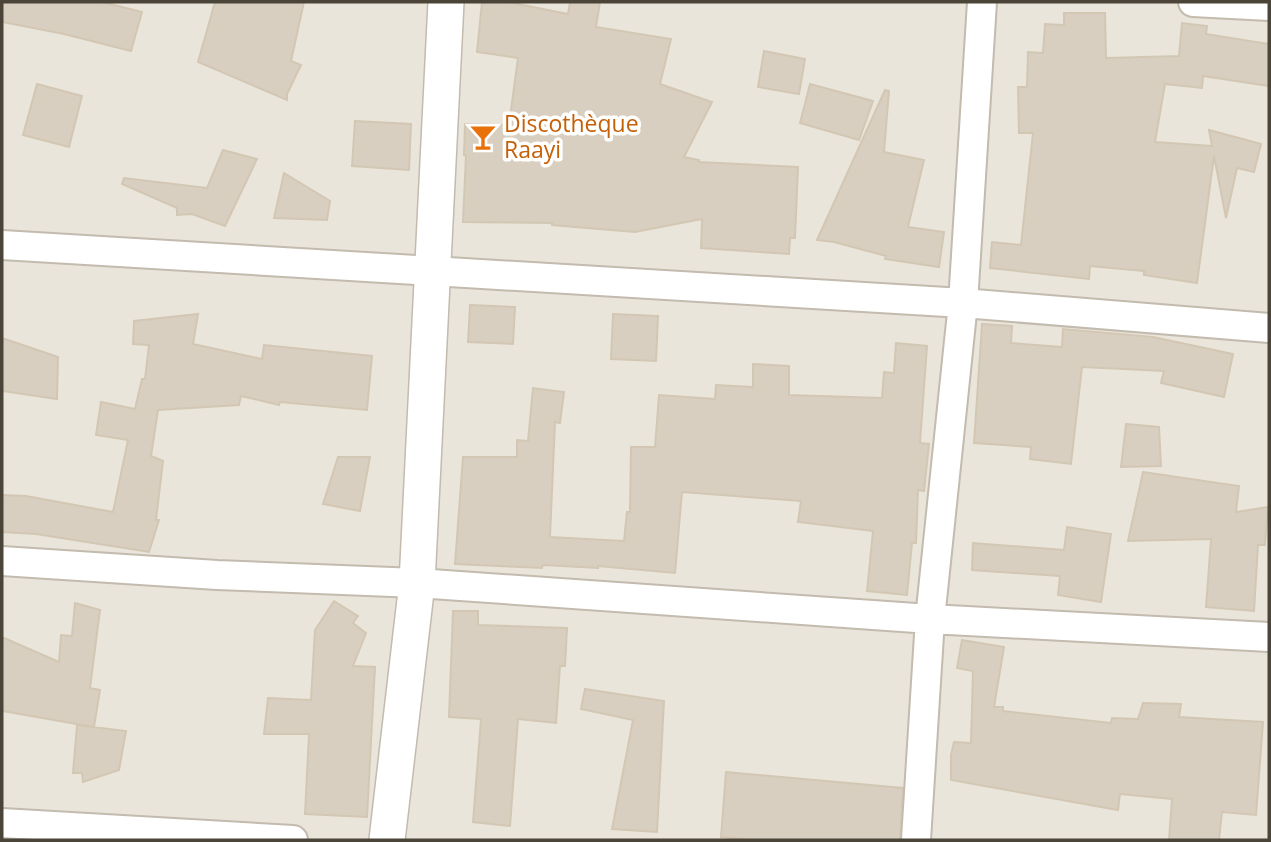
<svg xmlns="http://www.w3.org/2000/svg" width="1271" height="842" viewBox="0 0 1271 842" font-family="'Open Sans',sans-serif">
<rect width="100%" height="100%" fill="#f6f3ec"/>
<!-- residential -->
<path fill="#eae5da" d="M 2,2 L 1269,2 L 1269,840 L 2,840 Z"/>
<!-- building -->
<path fill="#d8cfc1" stroke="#d3c7b4" stroke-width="2" d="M 2,2 L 102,2 L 142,12 L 131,51 L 64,34 L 2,22 Z
M 215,2 L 304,2 L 291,61 L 301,65 L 287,94 L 287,100 L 198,62 Z
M 482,2 L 508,2 L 568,14 L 570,2 L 600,2 L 596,27 L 671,39 L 660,84 L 712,102 L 684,157 L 699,160 L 699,162 L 798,167 L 795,238 L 790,238 L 789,254 L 701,248 L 702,219 L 635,232 L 552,225 L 552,223 L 463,222 L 466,155 L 464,155 L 465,124 L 509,125 L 518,58 L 477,52 Z
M 1064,13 L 1105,13 L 1106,58 L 1179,56 L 1182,23 L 1207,26 L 1206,34 L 1269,44 L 1269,86 L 1203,76 L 1202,88 L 1165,84 L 1155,142 L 1212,146 L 1209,130 L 1261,144 L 1254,172 L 1237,168 L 1226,218 L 1214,156 L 1197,283 L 1144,275 L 1144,271 L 1090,266 L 1089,279 L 990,268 L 992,242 L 1021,245 L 1033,133 L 1019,133 L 1018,87 L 1027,87 L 1028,52 L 1043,53 L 1045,24 L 1064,25 Z
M 764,51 L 805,59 L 799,94 L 758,87 Z
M 37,84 L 82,96 L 69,147 L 23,135 Z
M 810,84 L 873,101 L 859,140 L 800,123 Z
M 885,90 L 889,91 L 884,152 L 924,160 L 908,227 L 944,232 L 939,267 L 885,259 L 886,256 L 834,242 L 817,240 Z
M 355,121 L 411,124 L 409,170 L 352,166 Z
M 223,150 L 257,159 L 225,226 L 192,214 L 177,215 L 177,208 L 122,184 L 124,178 L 207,188 Z
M 284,173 L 330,201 L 327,220 L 274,218 Z
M 470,305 L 515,307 L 513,344 L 468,342 Z
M 198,314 L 193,344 L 262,359 L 264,345 L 372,356 L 367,410 L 280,402 L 279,405 L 241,396 L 239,405 L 158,410 L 151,456 L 163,461 L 156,520 L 159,520 L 149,552 L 36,534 L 2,532 L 2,495 L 26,496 L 113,512 L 128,440 L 96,435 L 101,402 L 135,409 L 142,379 L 145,379 L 149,345 L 133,344 L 134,321 Z
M 613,314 L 658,316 L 656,361 L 611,359 Z
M 982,324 L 1012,326 L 1011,343 L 1062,347 L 1063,329 L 1153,337 L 1233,354 L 1224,397 L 1161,383 L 1164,371 L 1082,367 L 1071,464 L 1030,459 L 1031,447 L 974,443 Z
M 2,338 L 58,357 L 57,399 L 2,391 Z
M 896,343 L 927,346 L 920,443 L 929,444 L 924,491 L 918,490 L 916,543 L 912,543 L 907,595 L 867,591 L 873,531 L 798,522 L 801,501 L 682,492 L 675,573 L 598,566 L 598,568 L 543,565 L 542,568 L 455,564 L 463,457 L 517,457 L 517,440 L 528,441 L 533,388 L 564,392 L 560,423 L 555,422 L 550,537 L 624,541 L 627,512 L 630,512 L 631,447 L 655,447 L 659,395 L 715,399 L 716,385 L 753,387 L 753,364 L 789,366 L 789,395 L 882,398 L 884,372 L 894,373 Z
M 1126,424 L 1159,427 L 1161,466 L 1121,467 Z
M 338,457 L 370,457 L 360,511 L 323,504 Z
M 1143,472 L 1239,486 L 1236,512 L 1268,507 L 1265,545 L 1258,545 L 1254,611 L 1206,607 L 1211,539 L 1128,541 Z
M 1067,527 L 1111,534 L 1101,602 L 1058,595 L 1060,576 L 972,570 L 973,543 L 1064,550 Z
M 334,601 L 358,616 L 353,623 L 366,633 L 353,666 L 375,667 L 367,817 L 305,814 L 309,734 L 264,734 L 268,698 L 311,700 L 315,630 Z
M 75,603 L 100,610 L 90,688 L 100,690 L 94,727 L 2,711 L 2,637 L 59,662 L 61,635 L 72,636 Z
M 453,611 L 478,611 L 478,625 L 567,628 L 565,666 L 560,666 L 556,723 L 518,719 L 510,826 L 473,822 L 481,719 L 449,717 Z
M 962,640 L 1004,647 L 994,707 L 1003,707 L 1003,711 L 1111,723 L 1112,718 L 1138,719 L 1143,703 L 1181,704 L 1179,717 L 1263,722 L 1256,815 L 1222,812 L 1219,840 L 1169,840 L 1172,799 L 1120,794 L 1118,810 L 951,780 L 951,755 L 954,742 L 971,743 L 973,671 L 957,668 Z
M 585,689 L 664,701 L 657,832 L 612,829 L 633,720 L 581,709 Z
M 77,725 L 126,731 L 119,770 L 83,782 L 82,773 L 73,773 Z
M 726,772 L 903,788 L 900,840 L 754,840 L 721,837 Z"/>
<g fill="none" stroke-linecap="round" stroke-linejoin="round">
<defs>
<path id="minor" d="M 1193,2 L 1269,6
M 2,245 L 963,303 L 1269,328
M 2,561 L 217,575 L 417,583 L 930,619 L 1269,637
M 2,823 L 293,840
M 916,840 L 930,619 L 963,303 L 982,2"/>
<path id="tertiary" d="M 387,840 L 417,583 L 446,2"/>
</defs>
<!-- minor casing -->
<use href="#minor" stroke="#c2bbae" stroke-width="32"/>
<!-- tertiary casing -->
<use href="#tertiary" stroke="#c2bbae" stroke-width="38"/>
<!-- minor -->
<use href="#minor" stroke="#fff" stroke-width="28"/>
<!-- tertiary -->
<use href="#tertiary" stroke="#fff" stroke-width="35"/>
</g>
<!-- icons -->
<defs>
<symbol id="bar-bare" viewBox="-9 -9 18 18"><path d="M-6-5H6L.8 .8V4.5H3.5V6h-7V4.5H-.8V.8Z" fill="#e8710a" stroke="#fff" stroke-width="2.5" paint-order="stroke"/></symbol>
</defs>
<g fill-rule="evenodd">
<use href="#bar-bare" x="464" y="118" width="38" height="38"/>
</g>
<g text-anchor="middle" stroke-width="7" stroke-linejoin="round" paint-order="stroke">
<!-- food labels -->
<g font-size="23" fill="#c56008" stroke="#fff" text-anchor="start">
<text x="504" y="132">Discothèque<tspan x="504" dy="26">Raayi</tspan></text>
</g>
</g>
<!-- border -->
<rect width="1271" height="842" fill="none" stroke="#4b4439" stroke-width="7"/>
</svg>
